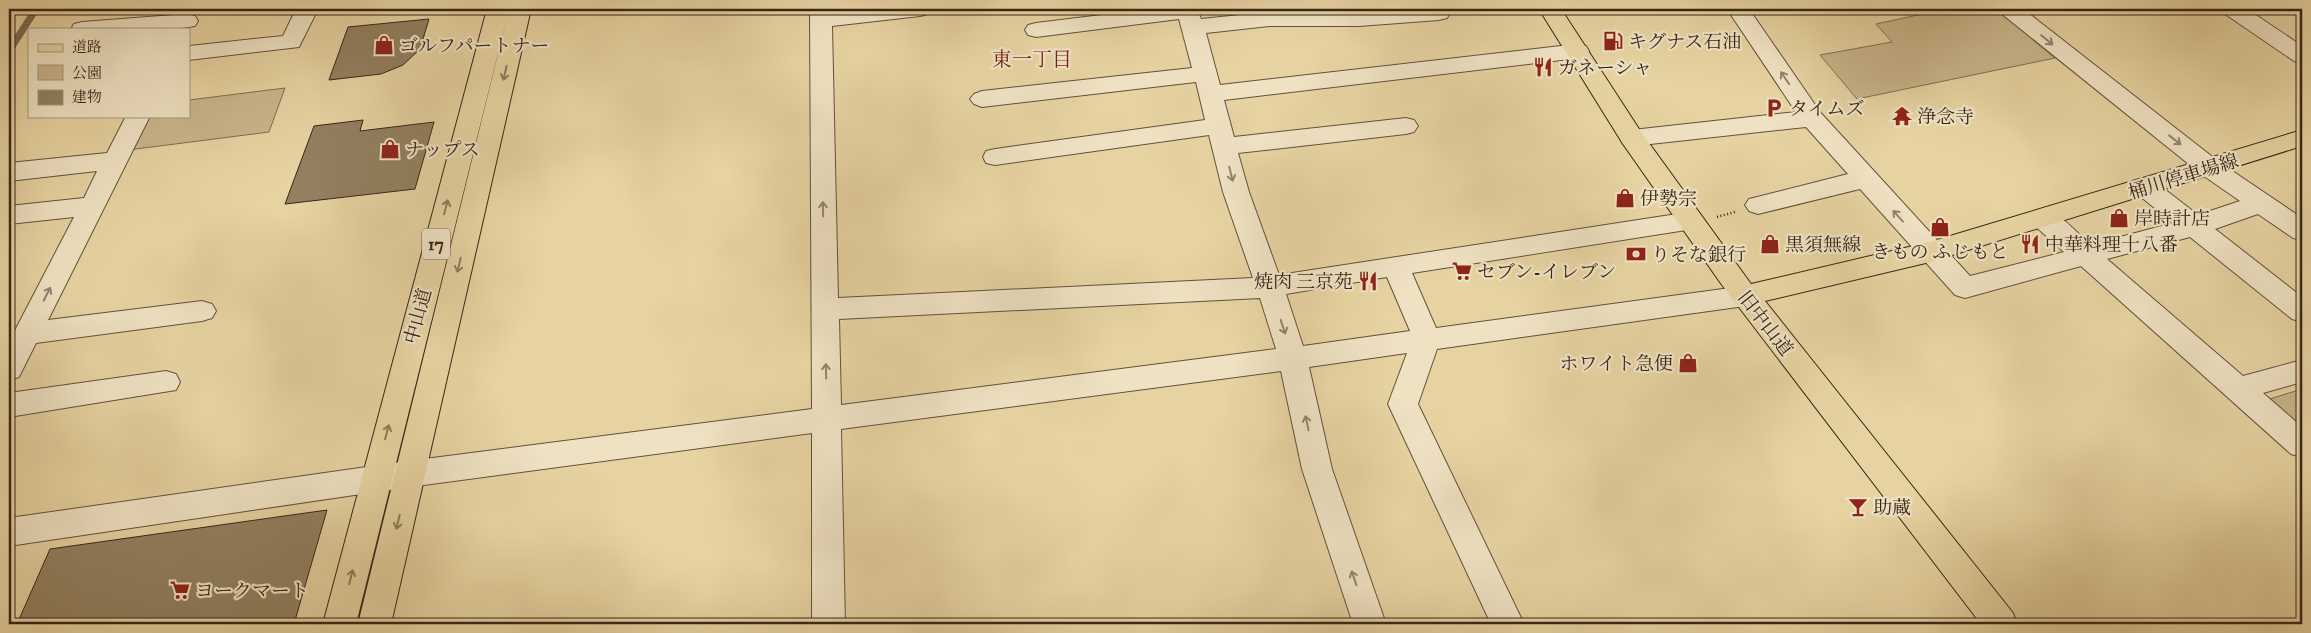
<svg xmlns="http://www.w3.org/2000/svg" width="2311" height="633" viewBox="0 0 2311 633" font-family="'IM FELL DW Pica','Noto Serif JP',serif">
<rect width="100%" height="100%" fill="#e7d3a2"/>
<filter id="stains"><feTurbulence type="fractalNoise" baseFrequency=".004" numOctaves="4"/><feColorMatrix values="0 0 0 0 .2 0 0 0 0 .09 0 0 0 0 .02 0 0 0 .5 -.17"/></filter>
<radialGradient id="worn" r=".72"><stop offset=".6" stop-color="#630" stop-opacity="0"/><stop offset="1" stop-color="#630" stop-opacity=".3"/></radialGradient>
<!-- green -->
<path fill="#c9b68b" stroke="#7f6e52" d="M 1945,9 L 1996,9 L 2055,58 L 1857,99 L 1820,55 L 1892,42 L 1876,24 Z
M 285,88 L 269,132 L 128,150 L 143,116 L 189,116 L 189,100 Z
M 2302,389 L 2302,438 L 2263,401 Z"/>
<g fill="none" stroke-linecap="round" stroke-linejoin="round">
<!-- stream -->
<path stroke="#7b6a4f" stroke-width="7" d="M 9,51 L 36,9"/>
</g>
<!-- building -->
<path fill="#928060" stroke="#352619" d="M 429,19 L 420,49 L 403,65 L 381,74 L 329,80 L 348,27 Z
M 363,120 L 360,131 L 434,122 L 415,189 L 285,204 L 314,126 Z
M 327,510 L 294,624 L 17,624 L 50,549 Z"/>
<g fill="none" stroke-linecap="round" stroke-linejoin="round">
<defs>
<path id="minor" d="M 296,9 L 318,9 L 299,47 L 189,60 L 189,46 L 283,36 Z
M 810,9 L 832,9 L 832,13 L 867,9 L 931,9 L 928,14 L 920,16 L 832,26 L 838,298 L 1253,278 L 1223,192 L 1209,135 L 995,165 L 986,163 L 983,157 L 986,151 L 995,149 L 1205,120 L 1196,82 L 982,107 L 974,104 L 970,99 L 974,94 L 982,91 L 1192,68 L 1179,19 L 1036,37 L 1028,35 L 1025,30 L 1028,25 L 1036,23 L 1151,9 L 1197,9 L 1201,19 L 1269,12 L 1359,12 L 1447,9 L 1450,13 L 1447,18 L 1439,20 L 1359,26 L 1269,26 L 1206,33 L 1220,85 L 1578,44 L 1586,46 L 1589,51 L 1586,56 L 1578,58 L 1224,100 L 1234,137 L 1406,118 L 1414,120 L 1418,126 L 1414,132 L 1406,134 L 1238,153 L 1249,192 L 1279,275 L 1690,212 L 1699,214 L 1703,221 L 1699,228 L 1412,273 L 1436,328 L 1745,286 L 1755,289 L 1759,296 L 1755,303 L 1745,306 L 1437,349 L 1418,404 L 1524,624 L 1491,624 L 1388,404 L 1407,353 L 1309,367 L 1332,469 L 1386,624 L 1353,624 L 1302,469 L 1281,371 L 841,429 L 845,624 L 812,624 L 812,433 L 409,487 L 9,546 L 9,518 L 409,461 L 812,409 ZM 1387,277 L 1410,331 L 1303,346 L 1286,294 ZM 1260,298 L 1276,349 L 841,405 L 839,319 Z
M 1727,9 L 1749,9 L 1820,112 L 1970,276 L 2064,252 L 2035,226 L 2031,219 L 2035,212 C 2056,206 2075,231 2090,245 L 2173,223 L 2136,193 L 2132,187 L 2136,181 L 2145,178 L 2154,181 L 2198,215 L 2240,201 L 2201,174 L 2002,14 L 1999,9 L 2023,9 L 2219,162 L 2302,218 L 2302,240 L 2293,238 L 2258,214 L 2215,229 L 2302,297 L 2302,322 L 2292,319 L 2190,237 L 2107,259 L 2243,376 L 2302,360 L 2302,382 L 2263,393 L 2302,427 L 2302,457 L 2291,454 L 2081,266 L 1965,298 L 1955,295 L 1860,189 L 1758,214 L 1749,211 L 1745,205 L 1749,199 L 1848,174 L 1806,127 L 1632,146 L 1623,144 L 1620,138 L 1623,132 L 1632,130 L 1796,112 Z
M 2222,9 L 2247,9 L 2302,46 L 2302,63 L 2294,61 L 2225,14 Z
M 187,14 L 195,16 L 198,21 L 195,26 L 174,29 L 71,29 L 74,24 L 82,22 Z
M 126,116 L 150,116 L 48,320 L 202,301 L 212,304 L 216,311 L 212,318 L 202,321 L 36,343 L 19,377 L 9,380 L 9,342 L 74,217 L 9,224 L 9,206 L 84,198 L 97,171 L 9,181 L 9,163 L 107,153 Z
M 166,371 L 176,374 L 180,382 L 176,390 L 9,417 L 9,393 Z"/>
<path id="major" d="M 1539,9 L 1561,9 L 1641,132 L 1751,284 L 1930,242 L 2302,130 L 2302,146 L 1930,262 L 1765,301 L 2013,613 L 2017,624 L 1981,624 L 1722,285 L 1623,144 Z"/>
<path id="highway" d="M 487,9 L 509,9 L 356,624 L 323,624 Z
M 509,9 L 531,9 L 391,624 L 358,624 Z"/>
</defs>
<!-- minor casing -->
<use href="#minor" stroke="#62513b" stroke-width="2"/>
<!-- major casing -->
<use href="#major" stroke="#352619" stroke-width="2"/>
<!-- highway casing -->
<use href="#highway" stroke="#352619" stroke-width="2"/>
<!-- path -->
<path stroke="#352619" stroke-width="2.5" stroke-dasharray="1 2.5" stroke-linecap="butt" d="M 1717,217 L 1735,212"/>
<!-- minor -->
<use href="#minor" fill="#efe2c3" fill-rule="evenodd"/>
<!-- major -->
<use href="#major" fill="#e7d3a2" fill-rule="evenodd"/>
<!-- highway -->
<use href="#highway" fill="#e7d3a2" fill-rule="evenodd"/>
</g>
<!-- one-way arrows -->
<defs><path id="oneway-shaft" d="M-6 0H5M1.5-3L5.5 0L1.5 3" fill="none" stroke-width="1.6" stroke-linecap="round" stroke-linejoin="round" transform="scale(1.25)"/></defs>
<g stroke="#92846e">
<use href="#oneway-shaft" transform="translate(2047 40) rotate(40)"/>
<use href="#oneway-shaft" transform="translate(1785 78) rotate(-124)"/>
<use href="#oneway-shaft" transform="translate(2175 140) rotate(38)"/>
<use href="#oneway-shaft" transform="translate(1231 174) rotate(76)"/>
<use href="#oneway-shaft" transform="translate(823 209) rotate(-91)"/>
<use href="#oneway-shaft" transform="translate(1898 216) rotate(-132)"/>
<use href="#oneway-shaft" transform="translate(47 294) rotate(-63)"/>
<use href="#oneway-shaft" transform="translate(1283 327) rotate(72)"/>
<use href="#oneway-shaft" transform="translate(826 371) rotate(-91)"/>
<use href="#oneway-shaft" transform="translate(1307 423) rotate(-102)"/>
<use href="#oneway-shaft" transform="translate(1354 578) rotate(-109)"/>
</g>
<g stroke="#8e7c5e">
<use href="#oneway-shaft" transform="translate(505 73) rotate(103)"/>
<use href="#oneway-shaft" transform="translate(446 207) rotate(-75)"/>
<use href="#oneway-shaft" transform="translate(459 265) rotate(104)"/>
<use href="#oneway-shaft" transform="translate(387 432) rotate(-75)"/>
<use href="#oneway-shaft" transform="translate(398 522) rotate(103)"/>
<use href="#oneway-shaft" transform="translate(351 577) rotate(-76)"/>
</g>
<!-- icons -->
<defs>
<symbol id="fuel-bare" viewBox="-9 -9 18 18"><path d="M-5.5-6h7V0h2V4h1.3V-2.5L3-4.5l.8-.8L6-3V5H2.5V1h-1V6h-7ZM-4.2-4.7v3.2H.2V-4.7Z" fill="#8f2418" stroke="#efe2c3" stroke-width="2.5" paint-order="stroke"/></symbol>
<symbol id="shop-bare" viewBox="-9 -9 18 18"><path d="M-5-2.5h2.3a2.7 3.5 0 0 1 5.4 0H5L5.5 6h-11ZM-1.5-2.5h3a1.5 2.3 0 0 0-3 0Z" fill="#8f2418" stroke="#efe2c3" stroke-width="2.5" paint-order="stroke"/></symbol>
<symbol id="restaurant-bare" viewBox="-9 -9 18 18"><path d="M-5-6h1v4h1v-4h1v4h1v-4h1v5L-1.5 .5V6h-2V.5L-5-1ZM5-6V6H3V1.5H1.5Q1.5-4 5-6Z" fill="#8f2418" stroke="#efe2c3" stroke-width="2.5" paint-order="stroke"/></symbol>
<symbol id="parking-bare" viewBox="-9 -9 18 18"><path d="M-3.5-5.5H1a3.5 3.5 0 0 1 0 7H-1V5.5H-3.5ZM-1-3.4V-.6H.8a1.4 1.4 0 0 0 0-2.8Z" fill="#8f2418" stroke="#efe2c3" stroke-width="2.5" paint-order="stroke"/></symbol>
<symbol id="temple-bare" viewBox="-9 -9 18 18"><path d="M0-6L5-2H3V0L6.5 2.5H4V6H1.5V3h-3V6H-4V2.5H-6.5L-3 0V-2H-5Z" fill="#8f2418" stroke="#efe2c3" stroke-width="2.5" paint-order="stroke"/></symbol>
<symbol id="bank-bare" viewBox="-9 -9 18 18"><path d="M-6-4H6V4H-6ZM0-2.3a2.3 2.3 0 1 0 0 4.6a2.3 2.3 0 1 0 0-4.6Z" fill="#8f2418" stroke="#efe2c3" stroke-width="2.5" paint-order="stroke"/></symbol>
<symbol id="supermarket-bare" viewBox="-9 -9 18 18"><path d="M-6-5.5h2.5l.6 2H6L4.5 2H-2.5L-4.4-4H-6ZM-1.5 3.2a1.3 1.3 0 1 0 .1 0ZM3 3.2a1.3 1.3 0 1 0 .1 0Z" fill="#8f2418" stroke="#efe2c3" stroke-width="2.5" paint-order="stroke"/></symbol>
<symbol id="bar-bare" viewBox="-9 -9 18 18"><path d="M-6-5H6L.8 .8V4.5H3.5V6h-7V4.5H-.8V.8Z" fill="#8f2418" stroke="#efe2c3" stroke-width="2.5" paint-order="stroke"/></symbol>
</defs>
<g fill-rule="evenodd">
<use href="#fuel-bare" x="1599" y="27" width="28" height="28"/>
<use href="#shop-bare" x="370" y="31" width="28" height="28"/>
<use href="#restaurant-bare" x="1529" y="53" width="28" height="28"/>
<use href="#parking-bare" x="1760" y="94" width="28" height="28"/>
<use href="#temple-bare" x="1888" y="102" width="28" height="28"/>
<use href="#shop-bare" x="376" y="135" width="28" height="28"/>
<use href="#shop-bare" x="1611" y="184" width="28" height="28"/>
<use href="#shop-bare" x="2105" y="204" width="28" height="28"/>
<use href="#shop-bare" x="1926" y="213" width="28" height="28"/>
<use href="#shop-bare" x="1756" y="230" width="28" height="28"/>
<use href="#restaurant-bare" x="2016" y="230" width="28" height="28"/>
<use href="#bank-bare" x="1622" y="240" width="28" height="28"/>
<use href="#supermarket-bare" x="1448" y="257" width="28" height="28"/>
<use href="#restaurant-bare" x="1354" y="267" width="28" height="28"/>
<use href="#shop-bare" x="1674" y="349" width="28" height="28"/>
<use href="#bar-bare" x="1844" y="493" width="28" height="28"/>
<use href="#supermarket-bare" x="166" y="576" width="28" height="28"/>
</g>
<g text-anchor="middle" stroke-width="4.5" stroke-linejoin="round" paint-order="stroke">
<!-- shield labels -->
<rect fill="#efe2c3" stroke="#6d5e4c" stroke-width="1" x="422" y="228.5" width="28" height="31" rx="4"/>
<g font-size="18" font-weight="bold" fill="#352619">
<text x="436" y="250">17</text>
</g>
<!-- poi labels -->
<g font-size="19" fill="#352619" stroke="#efe2c3" text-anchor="start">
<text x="1628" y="48">キグナス石油</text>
<text x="399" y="52">ゴルフパートナー</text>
<text x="1558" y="74">ガネーシャ</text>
<text x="1789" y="115">タイムズ</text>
<text x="1917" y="123">浄念寺</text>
<text x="405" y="156">ナップス</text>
<text x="1640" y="205">伊勢宗</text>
<text x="2134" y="225">岸時計店</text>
<text x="1785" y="251">黒須無線</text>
<text x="2045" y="251">中華料理十八番</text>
<text x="1940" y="258" text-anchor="middle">きもの ふじもと</text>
<text x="1651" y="261">りそな銀行</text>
<text x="1477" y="278">セブン-イレブン</text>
<text x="1353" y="288" text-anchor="end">焼肉 三京苑</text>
<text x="1673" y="370" text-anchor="end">ホワイト急便</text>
<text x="1873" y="514">助蔵</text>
<text x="195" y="597">ヨークマート</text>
</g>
<!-- street labels -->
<g font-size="19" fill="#352619" stroke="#efe2c3">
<text transform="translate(2183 176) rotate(-17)" y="7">桶川停車場線</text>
<text transform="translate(417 316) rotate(-75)" y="7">中山道</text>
<text transform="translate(1766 323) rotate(52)" y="7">旧中山道</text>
</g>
<!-- neighbourhood labels -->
<g font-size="20" fill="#7a1f14" stroke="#efe2c3">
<text x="1032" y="66">東一丁目</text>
</g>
</g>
<!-- margin -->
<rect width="2311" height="633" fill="none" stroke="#e7d3a2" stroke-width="30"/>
<rect x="10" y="10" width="2291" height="613" fill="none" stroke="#352619" stroke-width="2.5"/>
<rect x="15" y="15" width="2281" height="603" fill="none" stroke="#352619"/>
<!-- legend -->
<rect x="28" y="28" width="162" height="90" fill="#efe2c3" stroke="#a5977f"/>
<rect x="38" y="44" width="25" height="8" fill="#e7d3a2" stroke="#a5977f"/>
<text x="72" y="52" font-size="15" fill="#352619">道路</text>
<rect x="38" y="65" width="25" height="15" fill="#c9b68b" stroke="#a5977f"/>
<text x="72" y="78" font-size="15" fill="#352619">公園</text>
<rect x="38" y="90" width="25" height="15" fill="#928060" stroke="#a5977f"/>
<text x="72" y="102" font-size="15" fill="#352619">建物</text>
<rect width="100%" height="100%" filter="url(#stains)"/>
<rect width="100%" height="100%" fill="url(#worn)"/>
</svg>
